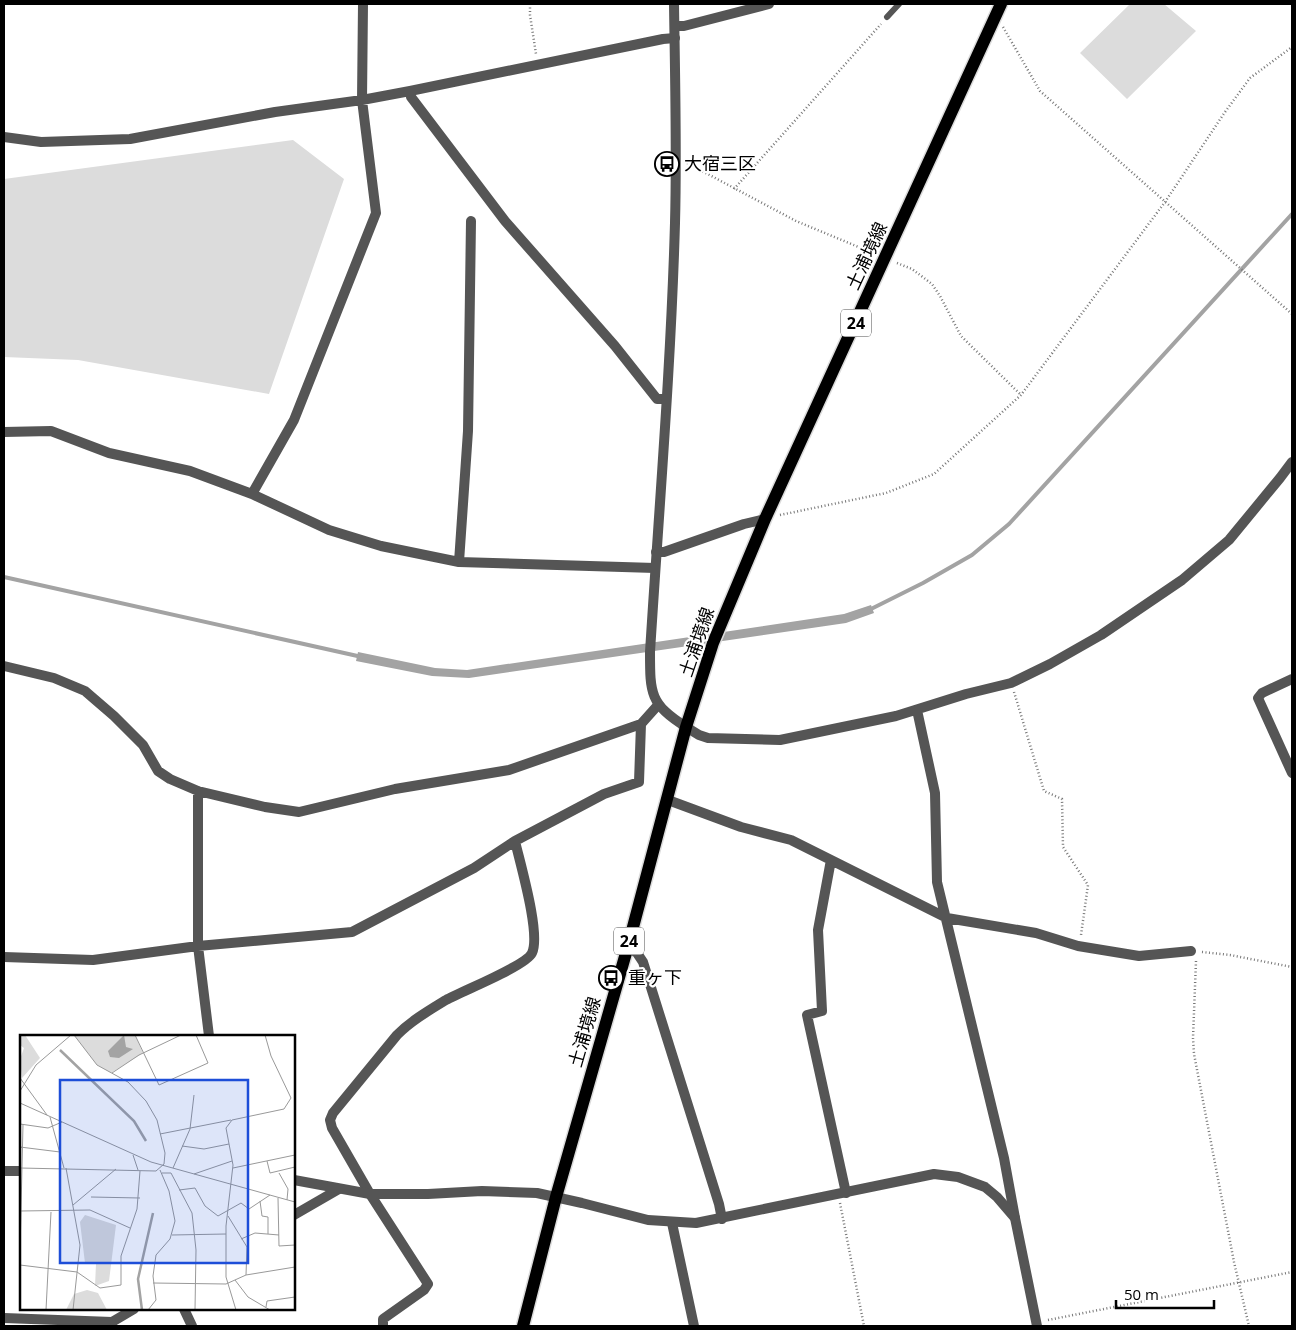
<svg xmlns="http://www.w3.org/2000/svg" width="1296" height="1330" viewBox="0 0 1296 1330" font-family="'Open Sans','Noto Sans JP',sans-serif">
<rect width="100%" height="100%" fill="#fff"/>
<!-- green -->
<path fill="#dcdcdc" d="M 1130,4 L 1164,4 L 1196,31 L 1127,99 L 1080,53 Z
M 293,140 L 344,179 L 269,394 L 78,360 L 4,357 L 4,179 Z"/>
<!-- water -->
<path fill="#a3a3a3" d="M 871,605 L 874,613 L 846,623 L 469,678 L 432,676 L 356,661 L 358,652 L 435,668 L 467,670 L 844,614 Z"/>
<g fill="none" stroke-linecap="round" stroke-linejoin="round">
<!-- stream -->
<path stroke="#a3a3a3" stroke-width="4" d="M 4,577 L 362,657
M 869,610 L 923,583 L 972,555 L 1009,524 L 1292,214"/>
<defs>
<path id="primary" d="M 523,1326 L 556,1197 L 628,946 L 686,727 L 713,643 L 765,519 L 1001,4"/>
</defs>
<!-- primary casing -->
<use href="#primary" stroke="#dbdbdb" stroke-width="15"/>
<!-- path -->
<path stroke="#777" stroke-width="2.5" stroke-dasharray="1 2.5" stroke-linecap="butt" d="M 530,4 L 530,15 L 536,54
M 1003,27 L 1040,91 L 1292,314
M 687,163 L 796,221 L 873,253
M 734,189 L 881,24
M 897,263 L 912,269 L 932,284 L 940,296 L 961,336 L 1021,395
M 780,515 L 886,493 L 934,474 L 1021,395 L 1165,202 L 1225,112 L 1250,78 L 1292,47
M 1014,692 L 1044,791 L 1062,799 L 1063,847 L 1088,885 L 1081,935
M 1202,952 L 1230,955 L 1292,967
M 1196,961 L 1193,1038 L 1194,1054 L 1234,1262 L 1249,1326
M 840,1203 L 864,1326
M 1048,1320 L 1292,1272"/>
<!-- service -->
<path stroke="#555" stroke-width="6" d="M 887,17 L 899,4"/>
<!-- minor -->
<path stroke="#555" stroke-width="10" d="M 675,26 L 684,26 L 769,4
M 410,91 L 411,97 L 505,221 L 615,346 L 657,399 L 666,399
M 4,137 L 41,142 L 130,139 L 275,112 L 362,100 L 410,91 L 663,39 L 675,38
M 4,432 L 51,431 L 109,453 L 190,471 L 252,494 L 329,530 L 381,546 L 459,562 L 655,568
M 252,494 L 294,420 L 376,213 L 362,100 L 363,4
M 656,552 L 664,552 L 744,524 L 765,519
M 459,562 L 468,431 L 471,221
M 4,666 L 54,678 L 85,691 L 114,716 L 143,745 L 158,771 L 170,779 L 198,791 L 265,807 L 299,812 L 395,789 L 509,770 L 641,724 L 658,705
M 1292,679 L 1262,693 L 1258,698 L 1292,773
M 917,710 L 935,793 L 937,882 L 1004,1158 L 1015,1218
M 686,727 L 699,735 L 708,738 L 780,740 L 896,716 L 966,694 L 1011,683 L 1050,664 L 1101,635 L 1182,580 L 1229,540 L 1280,478 L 1292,462
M 198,791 L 198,946 L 209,1036
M 668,800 L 741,827 L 791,840 L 947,918 L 1036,933 L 1078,946 L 1139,956 L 1191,951
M 831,860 L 818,930 L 822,1011 L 807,1015 L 846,1193
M 628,946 L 637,953 L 643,962 L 719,1204 L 722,1219
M 4,957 L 93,960 L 198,946 L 352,932 L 474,868 L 515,841 L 604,794 L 639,782 L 641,724
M 294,1215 L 339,1189
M 672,1223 L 694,1326
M 184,1309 L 192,1326
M 4,1318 L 112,1322 L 134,1309
M 383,1326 L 383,1319 L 424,1290 L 428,1284 L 370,1194 L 332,1128 L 330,1120 L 333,1113 L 397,1035 C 411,1021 428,1011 446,1000 C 462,991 526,966 532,953 C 541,934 520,863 515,841"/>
<!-- tertiary -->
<path stroke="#555" stroke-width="10" d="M 674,4 C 675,77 677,150 675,223 C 671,366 659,509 650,652 C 650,694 650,704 686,727
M 4,1171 L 21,1171
M 294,1180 L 370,1194 L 428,1194 L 482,1191 L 537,1193 L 582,1203 L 648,1220 L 696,1223 L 934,1174 L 958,1177 L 985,1187 L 997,1197 L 1015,1218 L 1037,1326"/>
<!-- primary -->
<use href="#primary" stroke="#000" stroke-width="12"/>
</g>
<!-- icons -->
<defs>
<symbol id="bus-ring" viewBox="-11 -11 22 22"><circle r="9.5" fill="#fff" stroke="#000" stroke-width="1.5"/><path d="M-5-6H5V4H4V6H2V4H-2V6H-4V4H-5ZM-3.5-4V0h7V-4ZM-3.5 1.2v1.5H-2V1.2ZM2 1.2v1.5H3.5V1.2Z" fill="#000"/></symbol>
</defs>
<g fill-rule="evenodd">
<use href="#bus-ring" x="653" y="150" width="28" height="28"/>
<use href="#bus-ring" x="597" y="964" width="28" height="28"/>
</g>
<g text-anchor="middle" stroke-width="4.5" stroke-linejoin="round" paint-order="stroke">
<!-- shield labels -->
<g fill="#fff" stroke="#4c4c4c" stroke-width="1">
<rect x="841" y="309.5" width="30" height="27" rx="4"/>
<rect x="614" y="927.5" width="30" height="27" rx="4"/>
</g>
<g font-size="16" font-weight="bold" fill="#000">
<text x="856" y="329">24</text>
<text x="629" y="947">24</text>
</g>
<!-- poi labels -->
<g font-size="18" fill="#000" stroke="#fff" text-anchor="start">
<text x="684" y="170">大宿三区</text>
<text x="628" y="984">重ヶ下</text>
</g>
<!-- street labels -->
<g font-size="18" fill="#000" stroke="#fff">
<text transform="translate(867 256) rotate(-65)" y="6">土浦境線</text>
<text transform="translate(697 642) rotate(-71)" y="6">土浦境線</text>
<text transform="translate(585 1032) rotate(-74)" y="6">土浦境線</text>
</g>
</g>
<!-- overview -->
<g transform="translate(20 1035)">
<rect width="275" height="275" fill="#fff"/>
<path d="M 0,0 L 5,0 L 20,23 L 2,43 L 0,24 L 4,13 L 0,10 ZM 54,0 L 115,0 L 123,18 L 91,38 L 77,30 ZM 65,180 L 96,190 L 89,246 L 75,251 L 76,229 L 65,228 L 60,187 ZM 67,255 L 78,258 L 87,275 L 46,275 L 54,259 Z" fill="#dcdcdc"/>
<path d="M 104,0 L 106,12 L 113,14 L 99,23 L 90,22 L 88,16 Z" fill="#a3a3a3"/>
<path fill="none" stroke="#a3a3a3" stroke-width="2.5" d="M 40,15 L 114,86 L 126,106M 122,275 L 118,244 L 133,178"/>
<path fill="none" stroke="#999" stroke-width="1" d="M 115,0 L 139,50 L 188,28 L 176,0M 92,38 L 119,20 L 161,0M 0,43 L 27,80M 0,56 L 16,30 L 51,0M 0,68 L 131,127 L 275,167M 30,82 L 44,133M 0,89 L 28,93 L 42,87M 140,99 L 211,85M 162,111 L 184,114 L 209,109M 0,112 L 40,117M 113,120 L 118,135M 247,126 L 250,138 L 275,132M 0,133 L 136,136 L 144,129 L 145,118 L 137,85 L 126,66 L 108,47 L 77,30 L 54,0M 46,133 L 60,210 L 53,275M 153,133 L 170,94 L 174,60M 213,133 L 275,120M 142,138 L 151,138 L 172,178 L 176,215 L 175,275M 259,138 L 268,154 L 267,165M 174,139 L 212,126M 159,155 L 175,153 L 185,171 L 198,181 L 221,168 L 229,174 L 250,160M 71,162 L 120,163M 258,163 L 259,211 L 275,210M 240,166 L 242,181 L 248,182 L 248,199M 53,170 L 96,134M 0,176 L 70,175 L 110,193M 208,181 L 227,212 L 226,240M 152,200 L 206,199M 221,204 L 235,198 L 259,200M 0,217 L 3,89M 0,230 L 57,237 L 80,253 L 101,250 L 101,221 L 117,174 L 120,136M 215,245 L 228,262 L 250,275M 133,248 L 206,249 L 226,240 L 275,232M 246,272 L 247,266 L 275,262M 26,275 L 31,177M 128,275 L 136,265 L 133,241 L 136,220 L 150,204 L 155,186 L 149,156 L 140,135M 216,275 L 206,242 L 206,191 L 213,130 L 206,93 L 212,85 L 264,74 L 271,63 L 251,21 L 245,0"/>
<path fill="#1d4ed8" fill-opacity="0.15" stroke="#1d4ed8" stroke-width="2.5" d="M 40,45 L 228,45 L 228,228 L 40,228 Z"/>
<rect width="275" height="275" fill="none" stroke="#000" stroke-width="2.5"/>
</g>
<!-- border -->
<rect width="1296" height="1330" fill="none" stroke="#000000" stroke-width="10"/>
<!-- scale -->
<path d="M1116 1300v8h98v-8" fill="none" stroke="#000000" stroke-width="2.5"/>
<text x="1124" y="1300" font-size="15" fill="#000000" stroke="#ffffff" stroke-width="4" paint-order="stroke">50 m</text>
</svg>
